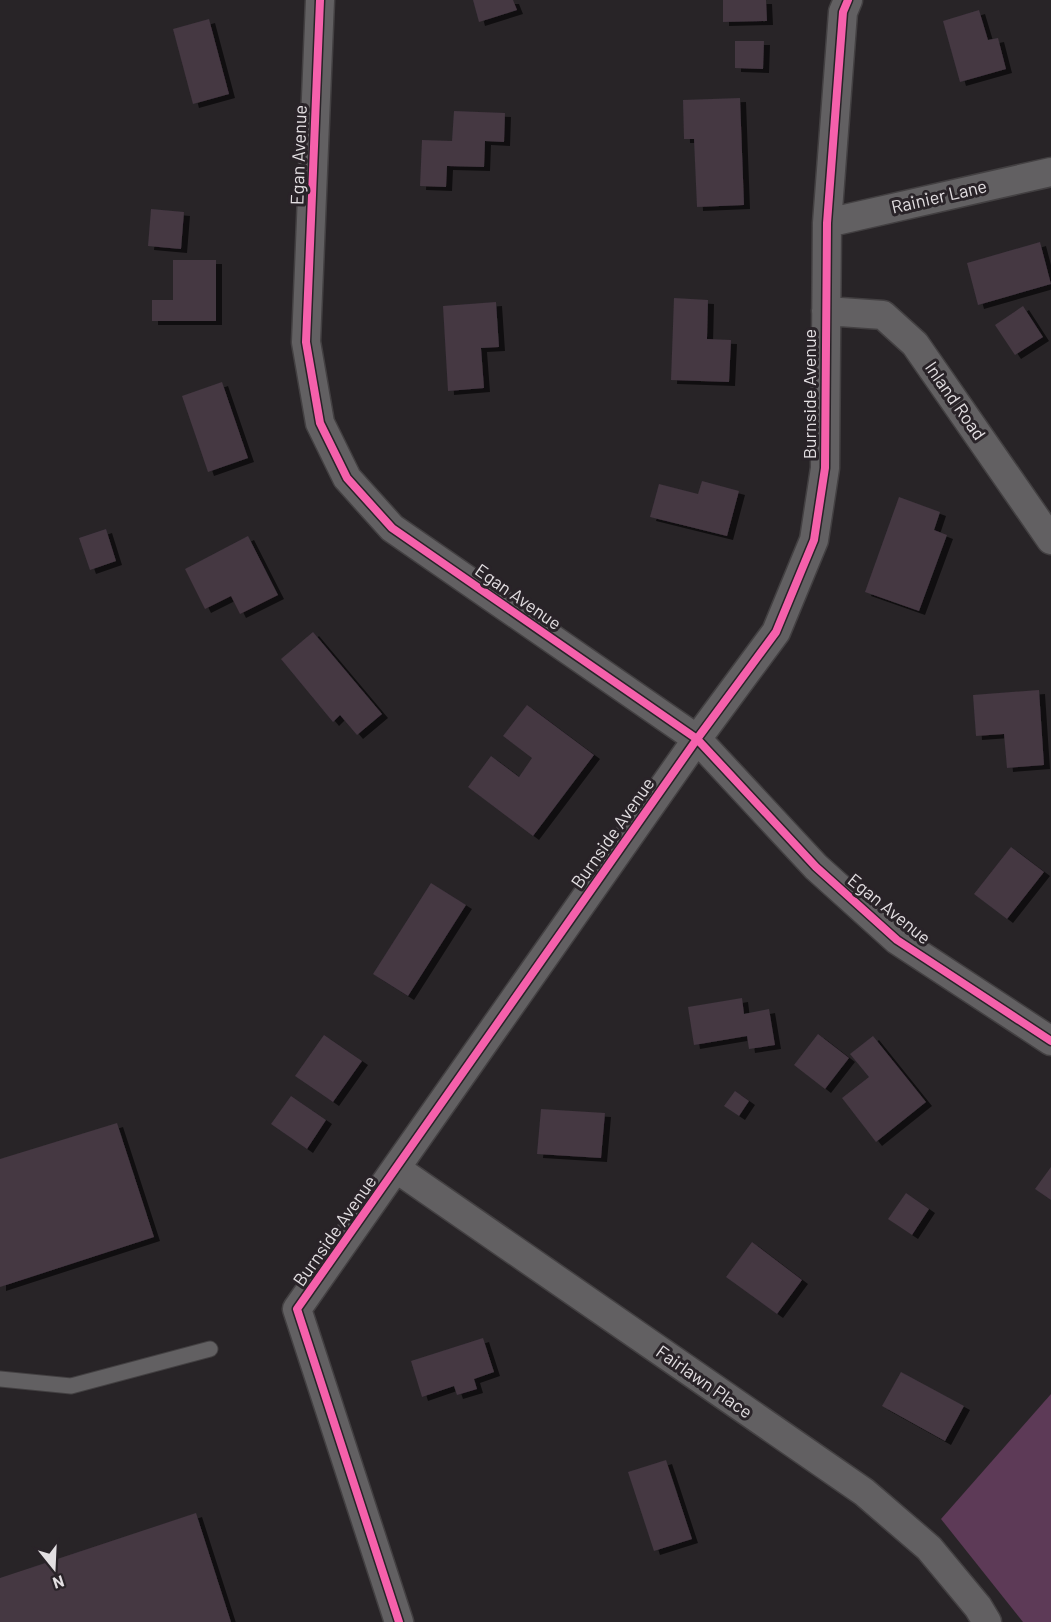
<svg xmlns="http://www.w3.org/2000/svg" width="1051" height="1622" viewBox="0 0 1051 1622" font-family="Barlow,sans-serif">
<defs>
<filter id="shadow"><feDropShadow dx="6" dy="4" stdDeviation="0" flood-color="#0009"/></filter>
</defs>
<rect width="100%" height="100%" fill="#282427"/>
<!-- park -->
<path fill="#5d3a57" d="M 1051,1394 L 1051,1622 L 1023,1622 L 941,1519 Z"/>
<!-- building -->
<path fill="#443742" filter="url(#shadow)" d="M 473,0 L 513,0 L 517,10 L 479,22 Z
M 723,0 L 766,0 L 767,21 L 723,22 Z
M 979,10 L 988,40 L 998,38 L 1006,69 L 960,82 L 943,21 Z
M 209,19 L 229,94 L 193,104 L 173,29 Z
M 735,41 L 764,41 L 763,69 L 735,68 Z
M 740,98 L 744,205 L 697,207 L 694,139 L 684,139 L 683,100 Z
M 454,111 L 505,113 L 504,142 L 485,141 L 484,167 L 447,166 L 446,187 L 420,186 L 422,140 L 452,141 Z
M 151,209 L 184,212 L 181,249 L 148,246 Z
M 1040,242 L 1051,284 L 978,305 L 967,263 Z
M 173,260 L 216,260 L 216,321 L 152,321 L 152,300 L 173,300 Z
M 674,298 L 708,300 L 707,339 L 731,340 L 729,382 L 671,380 Z
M 496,302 L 499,347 L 481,348 L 484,388 L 448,391 L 443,306 Z
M 1023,306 L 1043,337 L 1015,355 L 995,325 Z
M 222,382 L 248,458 L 208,472 L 182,396 Z
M 702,481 L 739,491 L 727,536 L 650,517 L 659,484 L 698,494 Z
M 899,497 L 940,512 L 934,530 L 947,535 L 919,611 L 865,592 Z
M 106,529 L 116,561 L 90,570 L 79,538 Z
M 248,536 L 278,595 L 240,614 L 231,596 L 205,609 L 185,569 Z
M 313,632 L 382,714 L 357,735 L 340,715 L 333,722 L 281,659 Z
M 1039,690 L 1044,765 L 1007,768 L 1004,734 L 976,736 L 973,695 Z
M 527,705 L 594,755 L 533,836 L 468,787 L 491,756 L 519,777 L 532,758 L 503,736 Z
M 1011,847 L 1044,872 L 1007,919 L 974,894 Z
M 431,883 L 466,905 L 408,996 L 373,974 Z
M 742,998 L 744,1014 L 769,1009 L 775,1045 L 749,1049 L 747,1036 L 694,1045 L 688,1007 Z
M 818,1034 L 849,1058 L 825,1089 L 794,1065 Z
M 324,1035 L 362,1061 L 333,1102 L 295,1076 Z
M 873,1036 L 926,1102 L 876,1142 L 842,1098 L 869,1077 L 850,1054 Z
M 735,1091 L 749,1101 L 739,1116 L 724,1106 Z
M 291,1096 L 326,1120 L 307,1149 L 271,1124 Z
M 541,1109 L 605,1113 L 601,1158 L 537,1154 Z
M 117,1123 L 154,1237 L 0,1287 L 0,1159 Z
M 1051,1167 L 1051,1200 L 1035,1189 Z
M 906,1193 L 929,1209 L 912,1235 L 888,1219 Z
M 752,1242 L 802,1280 L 777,1314 L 726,1277 Z
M 483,1338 L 494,1372 L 474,1379 L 477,1389 L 457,1395 L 454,1386 L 422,1397 L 411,1361 Z
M 901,1372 L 964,1406 L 945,1441 L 882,1406 Z
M 666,1460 L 692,1539 L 654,1551 L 628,1472 Z
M 196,1513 L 231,1622 L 0,1622 L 0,1578 Z"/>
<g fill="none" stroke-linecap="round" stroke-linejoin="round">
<defs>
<path id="lane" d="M 0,1379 L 71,1386 L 210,1349"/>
<path id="street" d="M 320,0 L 306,342 L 320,423 L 347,478 L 392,528 L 697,739 L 816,867 L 897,940 L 1051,1041
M 827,223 L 1051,172
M 826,311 L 883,315 L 915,344 L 1051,540
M 397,1169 L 864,1492 L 929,1548 L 978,1607 L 987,1622
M 399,1622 L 297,1309 L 697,739 L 776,632 L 814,540 L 825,468 L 827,223 L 843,12 L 848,0"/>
</defs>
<!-- lane casing -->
<use href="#lane" stroke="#434042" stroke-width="17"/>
<!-- street casing -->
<use href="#street" stroke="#434042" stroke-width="31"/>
<!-- lane -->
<use href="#lane" stroke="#626062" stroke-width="15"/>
<!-- street -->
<use href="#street" stroke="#626062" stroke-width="28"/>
<defs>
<path id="cycleway" d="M 320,0 L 306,342 L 320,423 L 347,478 L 392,528 L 697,739 L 816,867 L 897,940 L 1051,1041
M 399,1622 L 297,1309 L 697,739 L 776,632 L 814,540 L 825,468 L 827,223 L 843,12 L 848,0"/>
</defs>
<!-- cycleway casing -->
<use href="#cycleway" stroke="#292328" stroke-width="11"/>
<!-- cycleway -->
<use href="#cycleway" stroke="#f560ab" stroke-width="8"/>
</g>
<g text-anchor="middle" stroke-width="6" stroke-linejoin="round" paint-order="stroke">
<!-- street labels -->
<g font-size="18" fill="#e3dfe2" stroke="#292328">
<text transform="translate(299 155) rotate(-88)" y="6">Egan Avenue</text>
<text transform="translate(939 197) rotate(-13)" y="6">Rainier Lane</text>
<text transform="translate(810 394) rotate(-90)" y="6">Burnside Avenue</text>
<text transform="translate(955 401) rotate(55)" y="6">Inland Road</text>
<text transform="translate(518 597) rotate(35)" y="6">Egan Avenue</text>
<text transform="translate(613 833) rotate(-55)" y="6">Burnside Avenue</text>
<text transform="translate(889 909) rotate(39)" y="6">Egan Avenue</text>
<text transform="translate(335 1231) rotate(-55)" y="6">Burnside Avenue</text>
<text transform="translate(704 1382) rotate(35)" y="6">Fairlawn Place</text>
</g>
</g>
<!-- north arrow -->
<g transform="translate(54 1568) rotate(162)" stroke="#292328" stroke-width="4.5" paint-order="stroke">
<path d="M0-4.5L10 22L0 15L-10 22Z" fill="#e3dfe2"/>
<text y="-9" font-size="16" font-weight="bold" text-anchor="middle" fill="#e3dfe2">N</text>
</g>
</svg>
